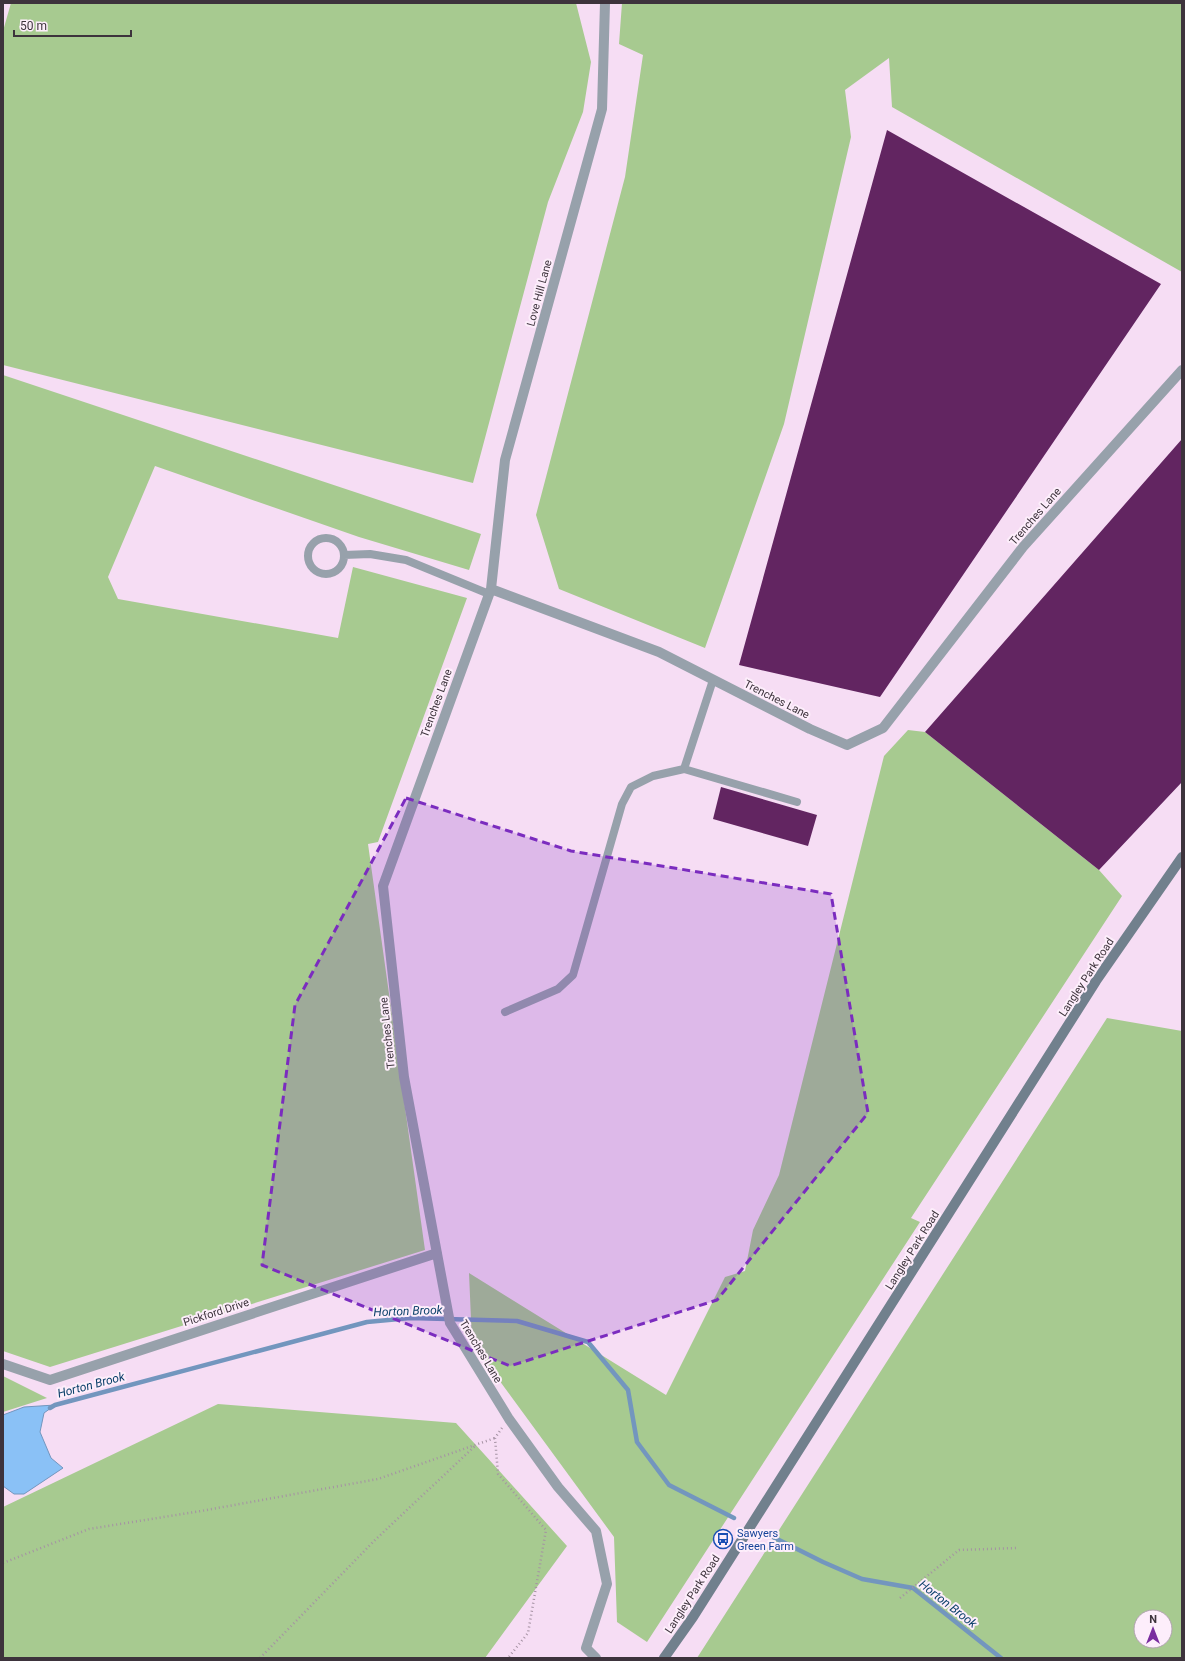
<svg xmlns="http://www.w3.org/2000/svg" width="1185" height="1661" viewBox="0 0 1185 1661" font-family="Roboto,sans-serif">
<rect width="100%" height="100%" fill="#f6ddf4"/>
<!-- green -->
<path fill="#a7ca90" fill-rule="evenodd" d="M 11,3 L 576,3 L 591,62 L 583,112 L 548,202 L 473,483 L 3,365 L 3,31 Z
M 622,3 L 1182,3 L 1182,272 L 892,107 L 889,58 L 845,90 L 851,137 L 784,424 L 705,648 L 559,589 L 536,515 L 625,177 L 643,55 L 619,44 Z
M 3,375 L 481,534 L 469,570 L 359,537 L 155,466 L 108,577 L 118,599 L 338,638 L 353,567 L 467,598 L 378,842 L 368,844 L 425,1250 L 50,1367 L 3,1351 Z
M 908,730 L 925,732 L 1099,870 L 1122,896 L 911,1218 L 920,1222 L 647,1642 L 617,1622 L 614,1537 L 472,1343 L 469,1273 L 666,1395 L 725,1277 L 745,1271 L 753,1230 L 779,1175 L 884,756 Z
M 1107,1018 L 1182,1031 L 1182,1658 L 697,1658 ZM 1141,1617 L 1165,1617 L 1165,1641 L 1141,1641 Z
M 3,1376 L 47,1398 L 3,1412 Z
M 218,1404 L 456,1423 L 567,1546 L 485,1658 L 3,1658 L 3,1507 Z"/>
<!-- water -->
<path fill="#8ac1f6" stroke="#7396be" d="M 55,1405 L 44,1413 L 40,1432 L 51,1458 L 63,1468 L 24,1494 L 14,1494 L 3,1486 L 3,1415 L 24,1407 Z"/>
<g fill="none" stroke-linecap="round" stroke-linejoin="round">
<!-- stream -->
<path stroke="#7396be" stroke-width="4.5" d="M 50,1408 L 55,1405 L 367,1322 L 410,1318 L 517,1321 L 588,1342 L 628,1390 L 637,1442 L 669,1485 L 734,1518
M 767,1534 L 823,1562 L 862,1579 L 913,1588 L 1001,1658"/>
</g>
<!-- building -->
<path fill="#622561" d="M 887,130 L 1161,284 L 880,697 L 739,665 Z
M 1182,439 L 1182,782 L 1099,870 L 925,732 Z
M 721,787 L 817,815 L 808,846 L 713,819 Z"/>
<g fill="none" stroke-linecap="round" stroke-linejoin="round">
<!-- path -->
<path stroke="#a592a3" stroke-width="2.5" stroke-dasharray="1 3" stroke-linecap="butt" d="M 502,1428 L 495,1438 L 498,1474 L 546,1530 L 528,1633 L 508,1658
M 3,1563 L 89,1529 L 201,1511 L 378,1479 L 495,1438
M 900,1598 L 959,1550 L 1017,1548
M 260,1658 L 375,1540 L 475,1446"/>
<!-- lane -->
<path stroke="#97a1ab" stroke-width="8" d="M308 556a18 18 0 1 1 36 0a18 18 0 1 1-36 0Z
M 344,555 L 370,554 L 406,560 L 489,594
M 713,680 L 684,769 L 797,802
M 505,1012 L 558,989 L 573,975 L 622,804 L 631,787 L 653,776 L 684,769"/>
<!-- street -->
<path stroke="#97a1ab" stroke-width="10" d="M 491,589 L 659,652 L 810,729 L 847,745 L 883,728 L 1023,547 L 1182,370
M 3,1364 L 50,1380 L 437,1253
M 596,1658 L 586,1648 L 607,1584 L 596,1531 L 558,1487 L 509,1419 L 450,1323 L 404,1077 L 383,886 L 491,589 L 505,460 L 602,109 L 605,3"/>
<!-- secondary -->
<path stroke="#71808d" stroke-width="10" d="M 664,1658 L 693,1617 L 1096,981 L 1182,857"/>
</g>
<!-- marked area -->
<path fill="#7b2cbf" fill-opacity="0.2" stroke="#7b2cbf" stroke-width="3" stroke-dasharray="8 5" stroke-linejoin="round" d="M 406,798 L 571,851 L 831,894 L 868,1113 L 717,1300 L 510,1366 L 262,1265 L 295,1005 Z"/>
<!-- icons -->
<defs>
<symbol id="bus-ring" viewBox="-11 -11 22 22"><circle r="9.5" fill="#fdeefb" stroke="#1a4fb4" stroke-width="1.5"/><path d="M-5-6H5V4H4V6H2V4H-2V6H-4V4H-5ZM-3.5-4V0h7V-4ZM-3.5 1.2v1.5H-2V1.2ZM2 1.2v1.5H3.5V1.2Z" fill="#1a4fb4"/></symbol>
</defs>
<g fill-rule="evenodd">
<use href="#bus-ring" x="712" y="1528" width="22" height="22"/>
</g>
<g text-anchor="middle" stroke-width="4" stroke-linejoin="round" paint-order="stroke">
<!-- street labels -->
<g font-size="11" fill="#3d333c" stroke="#fdeefb">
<text transform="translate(539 293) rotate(-75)" y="4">Love Hill Lane</text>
<text transform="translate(1035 516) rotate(-49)" y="4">Trenches Lane</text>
<text transform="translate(777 699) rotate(27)" y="4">Trenches Lane</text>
<text transform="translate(436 703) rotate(-70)" y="4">Trenches Lane</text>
<text transform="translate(1086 977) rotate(-57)" y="4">Langley Park Road</text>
<text transform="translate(387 1033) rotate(-96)" y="4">Trenches Lane</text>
<text transform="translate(912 1250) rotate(-58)" y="4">Langley Park Road</text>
<text transform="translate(216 1312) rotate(-18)" y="4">Pickford Drive</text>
<text transform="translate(481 1351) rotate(59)" y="4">Trenches Lane</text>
<text transform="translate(692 1594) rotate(-57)" y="4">Langley Park Road</text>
</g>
<!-- transit labels -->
<g font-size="11" fill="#164399" stroke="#fdeefb" text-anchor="start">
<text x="737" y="1537">Sawyers<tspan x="737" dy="13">Green Farm</tspan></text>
</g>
<!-- water labels -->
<g font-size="12" font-style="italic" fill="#0b406a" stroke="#fdeefb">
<text transform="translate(408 1311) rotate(-2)" y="4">Horton Brook</text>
<text transform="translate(91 1385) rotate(-15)" y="4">Horton Brook</text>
<text transform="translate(948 1604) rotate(38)" y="4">Horton Brook</text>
</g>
</g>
<!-- border -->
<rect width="1185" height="1661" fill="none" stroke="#3d333c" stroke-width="8"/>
<!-- north arrow -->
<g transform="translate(1153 1629)"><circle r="19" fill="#fdeefb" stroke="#b0a3af"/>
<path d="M0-3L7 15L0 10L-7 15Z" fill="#792d9f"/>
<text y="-6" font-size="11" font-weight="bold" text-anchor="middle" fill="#3d333c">N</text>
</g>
<!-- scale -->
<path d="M14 30v6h117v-6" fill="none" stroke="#3d333c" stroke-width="2"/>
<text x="20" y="30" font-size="12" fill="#3d333c" stroke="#fdeefb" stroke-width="3" paint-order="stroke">50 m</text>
</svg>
